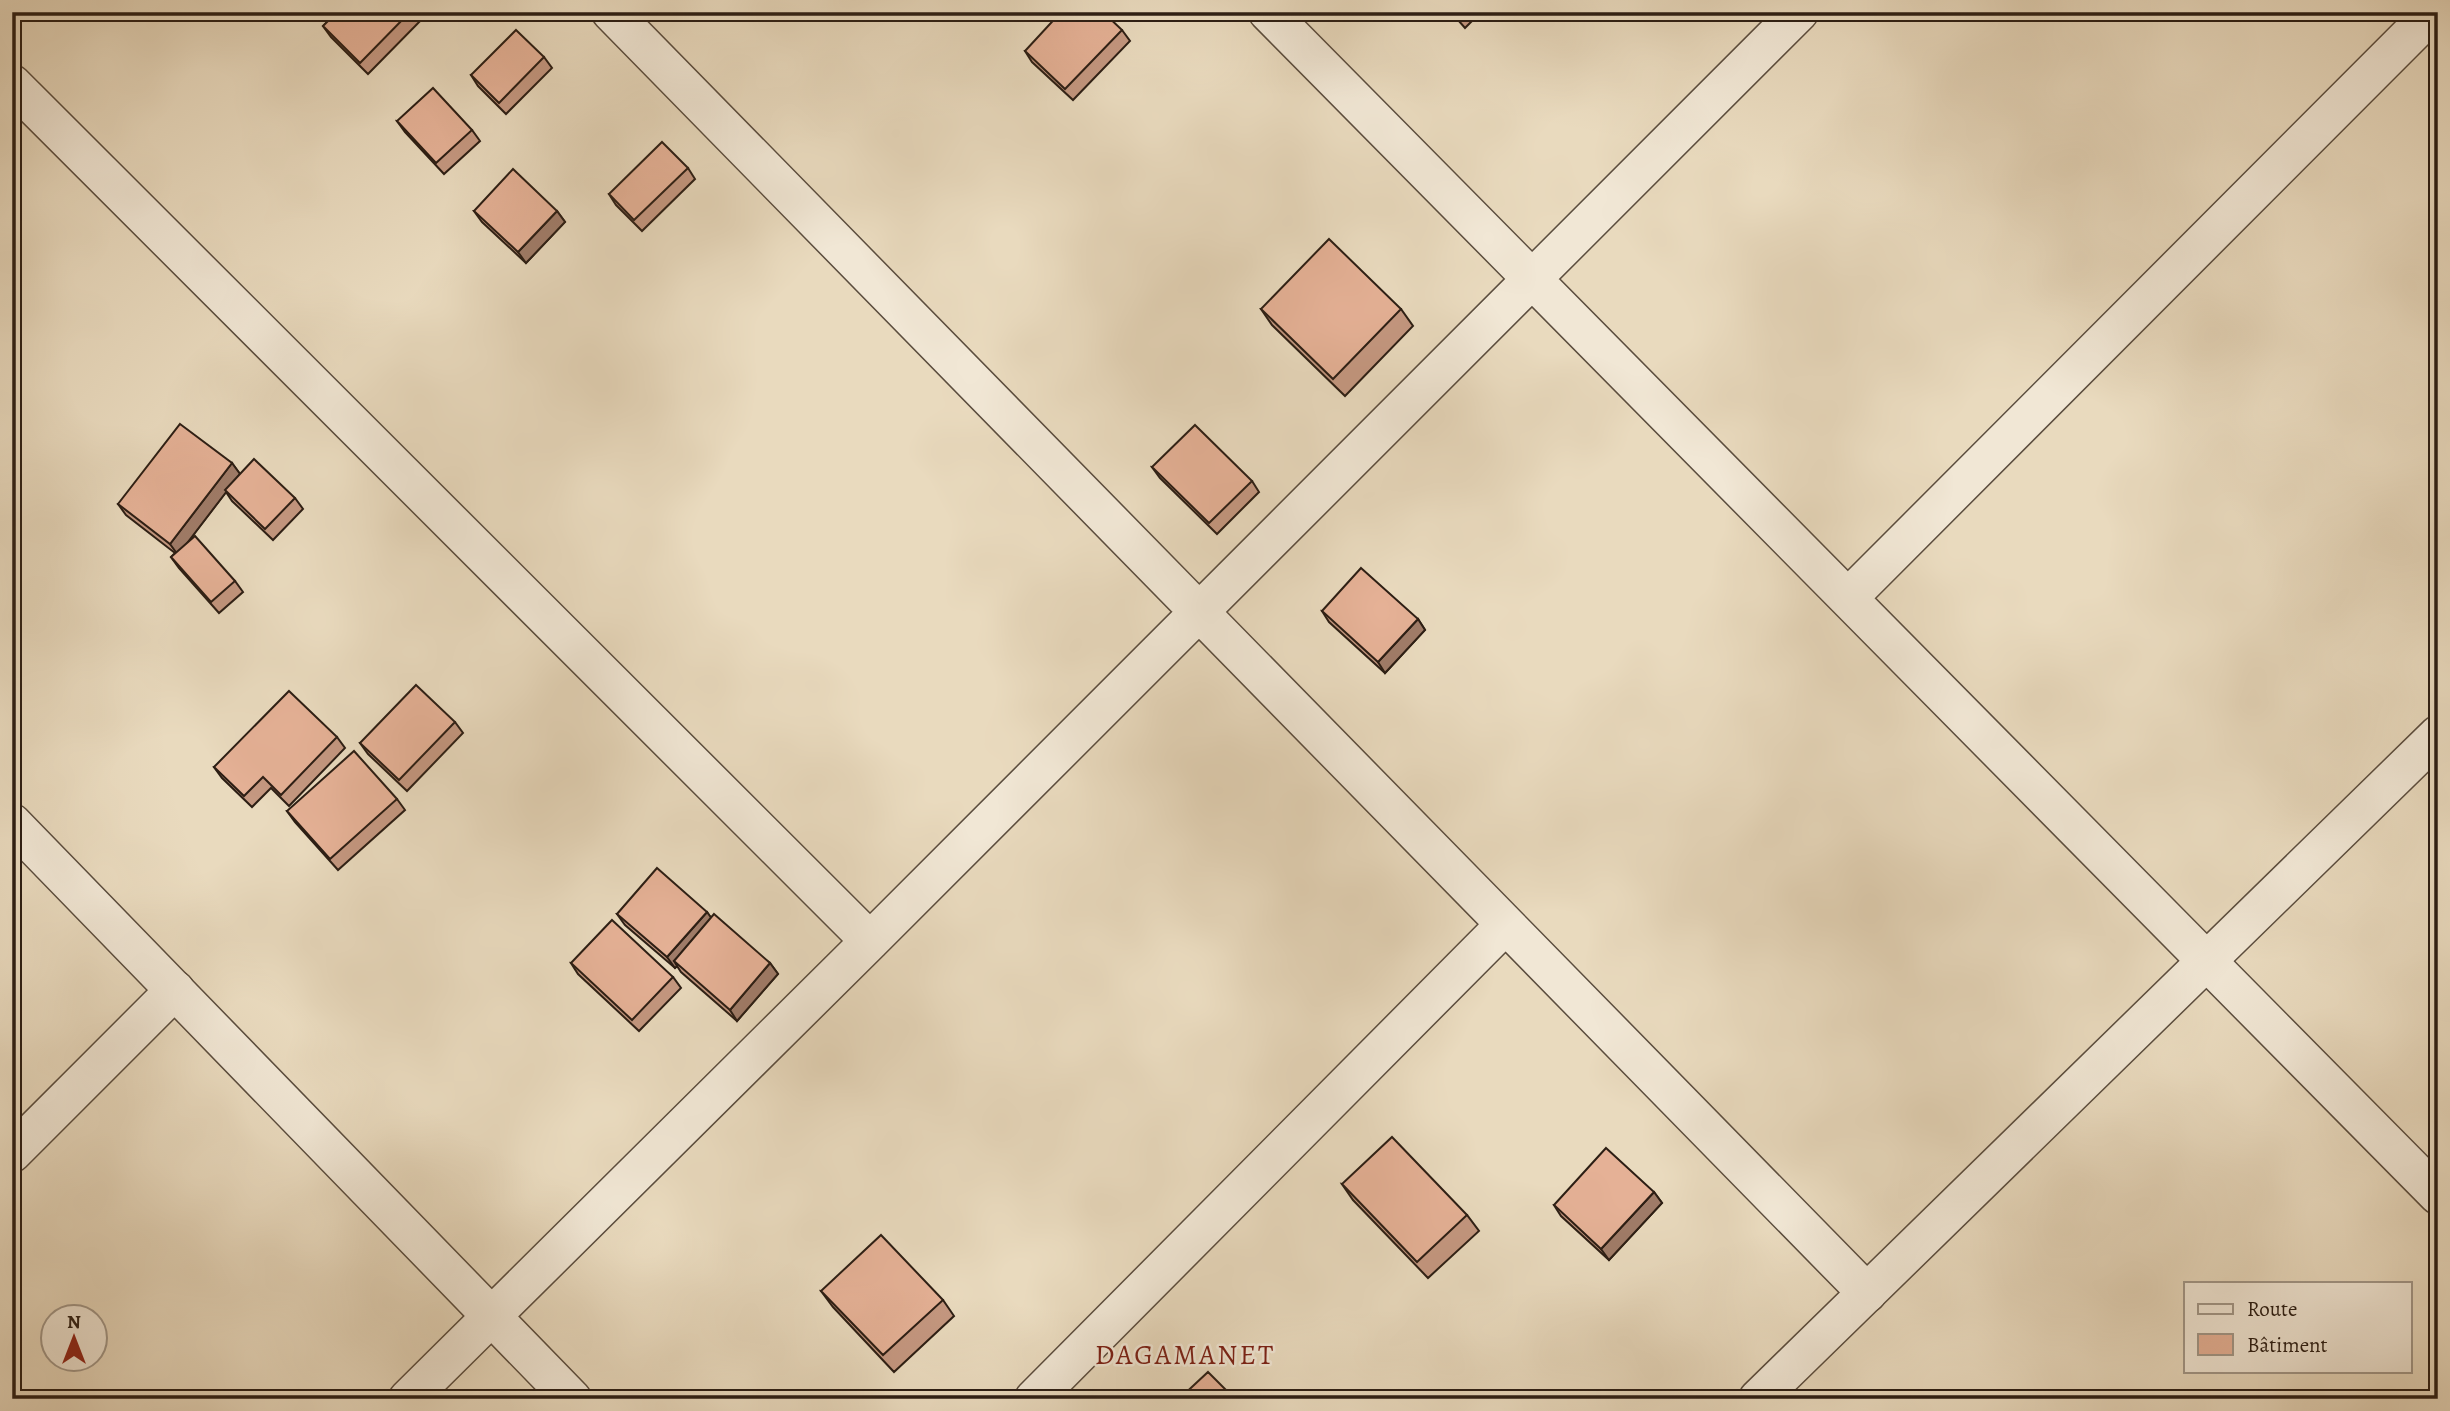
<svg xmlns="http://www.w3.org/2000/svg" width="2450" height="1411" viewBox="0 0 2450 1411" font-family="Alegreya,serif">
<rect width="100%" height="100%" fill="#e9dabe"/>
<filter id="stains"><feTurbulence type="fractalNoise" baseFrequency=".00286" numOctaves="4"/><feColorMatrix values="0 0 0 0 .2 0 0 0 0 .09 0 0 0 0 .02 0 0 0 .5 -.17"/></filter>
<radialGradient id="worn" r=".72"><stop offset=".6" stop-color="#630" stop-opacity="0"/><stop offset="1" stop-color="#630" stop-opacity=".3"/></radialGradient>
<g fill="none" stroke-linecap="round" stroke-linejoin="round">
<defs>
<path id="minor" d="M 611,12 L 1867,1293
M 1268,12 L 2438,1195
M 12,84 L 870,941
M 1848,598 L 2433,12
M 12,1153 L 175,990
M 408,1399 L 870,941 L 1799,12
M 1034,1399 L 1505,925"/>
<path id="tertiary" d="M 12,823 L 572,1399
M 1758,1399 L 2438,735"/>
</defs>
<!-- minor casing -->
<use href="#minor" stroke="#5b4d3e" stroke-width="41"/>
<!-- tertiary casing -->
<use href="#tertiary" stroke="#5b4d3e" stroke-width="41"/>
<!-- minor -->
<use href="#minor" stroke="#f1e7d5" stroke-width="38"/>
<!-- tertiary -->
<use href="#tertiary" stroke="#f1e7d5" stroke-width="38"/>
</g>
<!-- wall -->
<path fill="#c59881" stroke="#2c1e14" stroke-width="2" d="M 337,12 L 429,12 L 368,74 L 331,37 L 323,26 Z
M 1451,12 L 1481,12 L 1465,28 Z
M 1122,30 L 1130,41 L 1073,100 L 1032,62 L 1025,51 Z
M 544,57 L 552,68 L 506,114 L 478,86 L 471,75 Z
M 397,121 L 472,130 L 480,141 L 444,174 L 405,132 Z
M 688,168 L 695,179 L 642,231 L 616,205 L 609,194 Z
M 474,211 L 557,211 L 565,222 L 526,263 L 482,222 Z
M 1261,309 L 1401,309 L 1413,326 L 1345,396 L 1272,325 Z
M 232,463 L 240,474 L 295,498 L 303,509 L 273,540 L 232,501 L 226,492 L 187,543 L 235,581 L 243,592 L 219,613 L 179,568 L 171,557 L 175,553 L 126,515 L 118,504 Z
M 1152,467 L 1252,481 L 1259,492 L 1217,534 L 1160,478 Z
M 1322,611 L 1418,619 L 1425,630 L 1385,673 L 1329,622 Z
M 455,722 L 463,733 L 407,791 L 368,754 L 360,743 Z
M 337,737 L 345,748 L 289,806 L 271,788 L 252,807 L 222,778 L 214,767 Z
M 397,799 L 405,810 L 338,870 L 295,822 L 287,811 Z
M 707,912 L 711,918 L 770,963 L 778,974 L 737,1021 L 681,972 L 677,966 L 675,968 L 625,925 L 617,914 Z
M 571,963 L 673,977 L 681,988 L 639,1031 L 578,974 Z
M 1342,1184 L 1467,1215 L 1479,1231 L 1428,1278 L 1353,1200 Z
M 1654,1192 L 1662,1203 L 1609,1260 L 1561,1216 L 1554,1205 Z
M 821,1291 L 943,1300 L 954,1316 L 894,1372 L 833,1307 Z"/>
<!-- shaded-wall -->
<path fill="#a07c69" stroke="#2c1e14" stroke-width="2" d="M 557,211 L 565,222 L 526,263 L 518,252 Z
M 232,463 L 240,474 L 178,555 L 170,544 Z
M 1418,619 L 1425,630 L 1385,673 L 1378,662 Z
M 707,912 L 715,923 L 674,961 L 677,966 L 675,968 L 667,957 Z
M 770,963 L 778,974 L 737,1021 L 730,1010 Z
M 1654,1192 L 1662,1203 L 1609,1260 L 1601,1249 Z"/>
<!-- building -->
<path fill="#e5b196" stroke="#2c1e14" stroke-width="2" d="M 337,12 L 410,12 L 360,63 L 323,26 Z
M 1061,12 L 1103,12 L 1122,30 L 1065,89 L 1025,51 Z
M 1453,12 L 1461,12 L 1457,16 Z
M 516,30 L 544,57 L 499,103 L 471,75 Z
M 433,88 L 472,130 L 436,163 L 397,121 Z
M 662,142 L 688,168 L 634,220 L 609,194 Z
M 513,169 L 557,211 L 518,252 L 474,211 Z
M 1329,239 L 1401,309 L 1333,379 L 1261,309 Z
M 180,424 L 232,463 L 170,544 L 118,504 Z
M 1195,425 L 1252,481 L 1209,523 L 1152,467 Z
M 254,459 L 295,498 L 265,529 L 225,490 Z
M 195,536 L 235,581 L 211,602 L 171,557 Z
M 1361,568 L 1418,619 L 1378,662 L 1322,611 Z
M 416,685 L 455,722 L 399,780 L 360,743 Z
M 289,691 L 337,737 L 281,795 L 263,777 L 244,796 L 214,767 Z
M 354,751 L 397,799 L 330,859 L 287,811 Z
M 657,868 L 707,912 L 667,957 L 617,914 Z
M 714,914 L 770,963 L 730,1010 L 674,961 Z
M 612,920 L 673,977 L 632,1020 L 571,963 Z
M 1392,1137 L 1467,1215 L 1417,1262 L 1342,1184 Z
M 1606,1148 L 1654,1192 L 1601,1249 L 1554,1205 Z
M 881,1235 L 943,1300 L 883,1355 L 821,1291 Z
M 1208,1372 L 1235,1399 L 1179,1399 Z"/>
<g text-anchor="middle" stroke-width="5" stroke-linejoin="round" paint-order="stroke">
<!-- quarter labels -->
<g font-size="28" letter-spacing="2" fill="#7a1f14" stroke="#f1e7d5">
<text x="1185" y="1364">DAGAMANET</text>
</g>
</g>
<!-- margin -->
<rect width="2450" height="1411" fill="none" stroke="#e9dabe" stroke-width="42"/>
<rect x="14" y="14" width="2422" height="1383" fill="none" stroke="#2c1e14" stroke-width="3.5"/>
<rect x="21" y="21" width="2408" height="1369" fill="none" stroke="#2c1e14" stroke-width="2"/>
<!-- legend -->
<rect x="2184" y="1282" width="228" height="91" fill="#f1e7d5" stroke="#a29788" stroke-width="2"/>
<rect x="2198" y="1304" width="35" height="10" fill="#f1e7d5" stroke="#a29788" stroke-width="2"/>
<text x="2247" y="1316" font-size="21" fill="#2c1e14">Route</text>
<rect x="2198" y="1334" width="35" height="21" fill="#e5b196" stroke="#a29788" stroke-width="2"/>
<text x="2247" y="1352" font-size="21" fill="#2c1e14">Bâtiment</text>
<!-- north arrow -->
<g transform="translate(74 1338)"><circle r="33" fill="#f1e7d5" stroke="#a29788" stroke-width="2"/>
<path d="M0-5L12 26L0 18L-12 26Z" fill="#8f2418"/>
<text y="-10" font-size="19" font-weight="bold" text-anchor="middle" fill="#2c1e14">N</text>
</g>
<rect width="100%" height="100%" filter="url(#stains)"/>
<rect width="100%" height="100%" fill="url(#worn)"/>
</svg>
